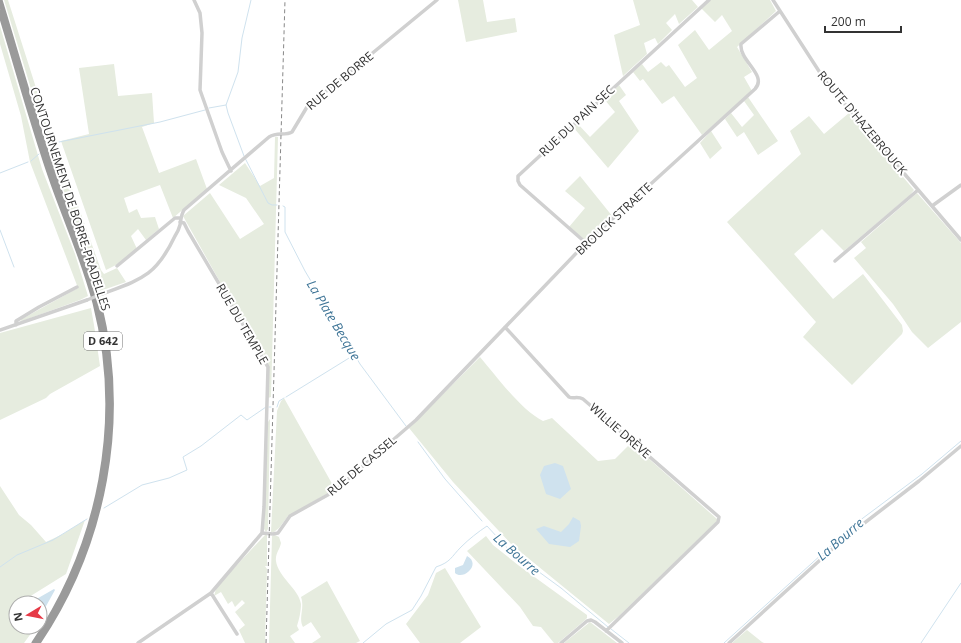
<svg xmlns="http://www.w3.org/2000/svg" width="961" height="643" viewBox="0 0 961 643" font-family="'Open Sans',sans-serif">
<rect width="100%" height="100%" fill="#fff"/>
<!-- green -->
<path fill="#e6ecdf" d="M 4,0 L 8,0 L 38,94 L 46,124 L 56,144 L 101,270 L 104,274 L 117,268 L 126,282 L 100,291 L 52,158 Z
M 458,0 L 483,0 L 487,22 L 515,18 L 517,32 L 466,42 Z
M 633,0 L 692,0 L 698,7 L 679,24 L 675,14 L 666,23 L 672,30 L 658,44 L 655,38 L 644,43 L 647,54 L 623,76 L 614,35 L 640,25 Z
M 710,0 L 770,0 L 776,11 L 737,47 L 752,72 L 744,77 L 752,91 L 702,135 L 674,96 L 662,104 L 643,79 L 640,81 L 633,72 L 642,64 L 648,72 L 661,62 L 666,67 L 669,65 L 685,87 L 697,78 L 678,45 L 695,30 L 709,50 L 732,31 L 722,15 L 715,22 L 701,8 Z
M 0,26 L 42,169 L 75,254 L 88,296 L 80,300 L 22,321 L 20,320 L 78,288 L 30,162 L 21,116 L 0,44 Z
M 114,64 L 118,96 L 152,93 L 154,123 L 142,127 L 159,173 L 196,159 L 207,189 L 173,218 L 160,185 L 124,198 L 129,213 L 137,209 L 141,218 L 155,217 L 159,229 L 146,240 L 138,229 L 131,236 L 137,249 L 116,265 L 106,270 L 61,141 L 89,134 L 79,68 Z
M 619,85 L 626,95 L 619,101 L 639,131 L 608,168 L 573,127 L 577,123 L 590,137 L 615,112 L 604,99 Z
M 748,97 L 778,141 L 758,155 L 744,132 L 737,137 L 725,119 L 731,113 L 742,127 L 754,115 L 744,101 Z
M 849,113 L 914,190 L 910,195 L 844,251 L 822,229 L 794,254 L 833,299 L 863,274 L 902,325 L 903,331 L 902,334 L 852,385 L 803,337 L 816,322 L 727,222 L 801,154 L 790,131 L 809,116 L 824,134 Z
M 711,131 L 722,148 L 710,159 L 700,143 Z
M 275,137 L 278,137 L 271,397 L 268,398 L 268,362 L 238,314 L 183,216 L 210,193 L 240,239 L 264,224 L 246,198 L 219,185 L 245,163 L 260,186 L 274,178 Z
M 580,176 L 613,217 L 586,241 L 569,227 L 585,208 L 565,191 Z
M 917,193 L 961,243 L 961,322 L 928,348 L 912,332 L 904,320 L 893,304 L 854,258 L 866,248 L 861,242 Z
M 91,308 L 94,325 L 100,366 L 50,394 L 46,398 L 0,420 L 0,333 Z
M 480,357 C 497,377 521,410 543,421 L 552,418 L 598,461 L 615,459 L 631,443 L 717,519 L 717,521 L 619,616 L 609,624 L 512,545 L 453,482 L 409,428 Z
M 284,398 L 335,489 L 288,516 L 279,528 L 274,532 L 271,532 L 277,411 L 281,401 Z
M 270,419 L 268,529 L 266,532 L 264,529 L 268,422 Z
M 0,486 L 19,515 L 31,525 L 46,542 L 63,534 L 85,520 L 66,574 L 29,597 L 26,603 L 16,603 L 16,627 L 33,627 L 32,632 L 24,643 L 0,643 Z
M 265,535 L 267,535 L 267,566 L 265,566 L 267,569 L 265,643 L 245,643 L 239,630 L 245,625 L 235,612 L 245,603 L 242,600 L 235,607 L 232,601 L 228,604 L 221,592 L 214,596 L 216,589 L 221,582 Z
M 275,535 L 279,537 L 281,543 C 280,549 275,554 276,561 C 278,577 299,589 301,604 C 301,611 299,620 297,626 L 299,630 L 290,636 L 295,643 L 269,643 L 272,536 Z
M 486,536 L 493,545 L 518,565 L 587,615 L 587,618 L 584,621 L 558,643 L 554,643 L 541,627 L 533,626 L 520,607 L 467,551 Z
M 445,568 L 481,627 L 460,643 L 420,643 L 406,624 L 428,595 L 436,573 Z
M 327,581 L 360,641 L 356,643 L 312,643 L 321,637 L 311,622 L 303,627 C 298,618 305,608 301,597 Z
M 590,622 L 617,643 L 564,643 Z
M 747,630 L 762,642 L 764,643 L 732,643 Z"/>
<!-- water -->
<path fill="#cfe2ee" d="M 555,463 L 563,466 L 571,489 L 560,499 L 546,494 L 540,475 L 544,466 Z
M 573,517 L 580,521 L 581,526 L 579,541 L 570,547 L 549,544 L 536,529 L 544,526 L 561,532 L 569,524 Z
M 467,556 C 482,564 463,581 455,573 L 455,568 L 463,565 Z
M 54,589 L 55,590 L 45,608 L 40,613 L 40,603 L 32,603 L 33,601 Z"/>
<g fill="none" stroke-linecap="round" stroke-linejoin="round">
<!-- stream -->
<path stroke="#cfe2ee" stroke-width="1" d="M 209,108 L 226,105
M 59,142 L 160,122 L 205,110
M 49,145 L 56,142
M 244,156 L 228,113 L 226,105 L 238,72 L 242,38 L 251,0
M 245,158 L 268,203 L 272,205 L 277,205
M 31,161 L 39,154
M 0,173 L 28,162
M 283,206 L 285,207 L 285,232 L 305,271 L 360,364 L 406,426
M 0,230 L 14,267
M 286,397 L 354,355
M 269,407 L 271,407
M 277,407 L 279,401 L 284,398
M 418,442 L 445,479 L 482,521
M 104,508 L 142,485 L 169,478 L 187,470 L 183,457 L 201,446 L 241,415 L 247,420 L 266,407
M 0,567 L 17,555 L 53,540 L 87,519
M 611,629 L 629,643
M 363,643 L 386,624 L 412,610 L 421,596 L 436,567 C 451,562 451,557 461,547 C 469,539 478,532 487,526 L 509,550 L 561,588 L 608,627
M 724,643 L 855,524 L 922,474 L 961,441
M 921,643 L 961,583"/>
<!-- minor -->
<path stroke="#d0d0d0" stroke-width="3.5" d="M 194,0 L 200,13 L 202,33 L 200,90 L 222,152 L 231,171
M 773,0 L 826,82 L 961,240
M 932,206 L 961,185
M 180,222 L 184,223 L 188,231 L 268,367 L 264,507 L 262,533
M 586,243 L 520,185 L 518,181 L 518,176 L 709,0
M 835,261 L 918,190
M 117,266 L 175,218 L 181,218
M 102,294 C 142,279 156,276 175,236 C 177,233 179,229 180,225 C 181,219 181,215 184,210 L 269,137 C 277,132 285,136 292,132 L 307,107 L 437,0
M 16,325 L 16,321 L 39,307 L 77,287
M 505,327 L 569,397 C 573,399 578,396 583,399 L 719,517 L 718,522 L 606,631
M 0,330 L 87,300
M 262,533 L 273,534 L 278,533 L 290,516 L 333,492 L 416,420 L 586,243 L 755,89 C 768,75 739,61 741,44 L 780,11
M 211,593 L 237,634
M 138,643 L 211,593 L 262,533
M 561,643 L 587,621 L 591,620 L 595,622 L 622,643
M 729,643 L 841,541 L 919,481 L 961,446"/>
<!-- highway -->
<path stroke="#9a9a9a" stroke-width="5" d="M 0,0 C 17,56 33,113 52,169 C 67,214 87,257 99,303 C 128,420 105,544 38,643
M 0,12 C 17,67 32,123 51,178 C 65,219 84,260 95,303 C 125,420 101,544 34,643"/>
<!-- rail -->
<path stroke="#888" stroke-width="1" stroke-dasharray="4 3" stroke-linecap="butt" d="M 266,643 L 285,0"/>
<!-- minor-bridge -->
<path stroke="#d0d0d0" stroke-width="3.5" d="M 87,300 L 102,294"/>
</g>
<g text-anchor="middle" stroke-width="4" stroke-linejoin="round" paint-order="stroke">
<!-- shield labels -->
<rect fill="#fff" stroke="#707070" stroke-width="1" x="84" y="332" width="38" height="18" rx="3"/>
<g font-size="11" font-weight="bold" fill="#333">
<text x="103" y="345">D 642</text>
</g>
<!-- street labels -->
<g font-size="12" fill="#333" stroke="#fff">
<text transform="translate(340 81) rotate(-40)" y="4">RUE DE BORRE</text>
<text transform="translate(577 121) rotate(-43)" y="4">RUE DU PAIN SEC</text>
<text transform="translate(862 123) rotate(50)" y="4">ROUTE D'HAZEBROUCK</text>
<text transform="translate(70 199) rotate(72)" y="4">CONTOURNEMENT DE BORRE-PRADELLES</text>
<text transform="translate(614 219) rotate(-43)" y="4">BROUCK STRAETE</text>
<text transform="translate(242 324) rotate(60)" y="4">RUE DU TEMPLE</text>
<text transform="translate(620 431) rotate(41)" y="4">WILLIE DRÈVE</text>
<text transform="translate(362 466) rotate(-40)" y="4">RUE DE CASSEL</text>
</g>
<!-- water labels -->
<g font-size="13" font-style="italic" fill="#3f7597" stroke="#fff">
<text transform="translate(334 320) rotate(59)" y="5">La Plate Becque</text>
<text transform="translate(840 539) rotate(-41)" y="5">La Bourre</text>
<text transform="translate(517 554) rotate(41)" y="5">La Bourre</text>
</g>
</g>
<!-- north arrow -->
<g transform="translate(28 615) rotate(260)"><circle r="19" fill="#ffffff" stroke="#adadad"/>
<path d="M0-3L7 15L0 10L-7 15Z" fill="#e63946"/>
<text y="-6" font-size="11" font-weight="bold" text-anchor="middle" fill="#333333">N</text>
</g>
<!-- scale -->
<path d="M825 26v6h76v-6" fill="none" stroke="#333333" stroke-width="2"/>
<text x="831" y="26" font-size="12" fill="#333333" stroke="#ffffff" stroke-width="3" paint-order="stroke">200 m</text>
</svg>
